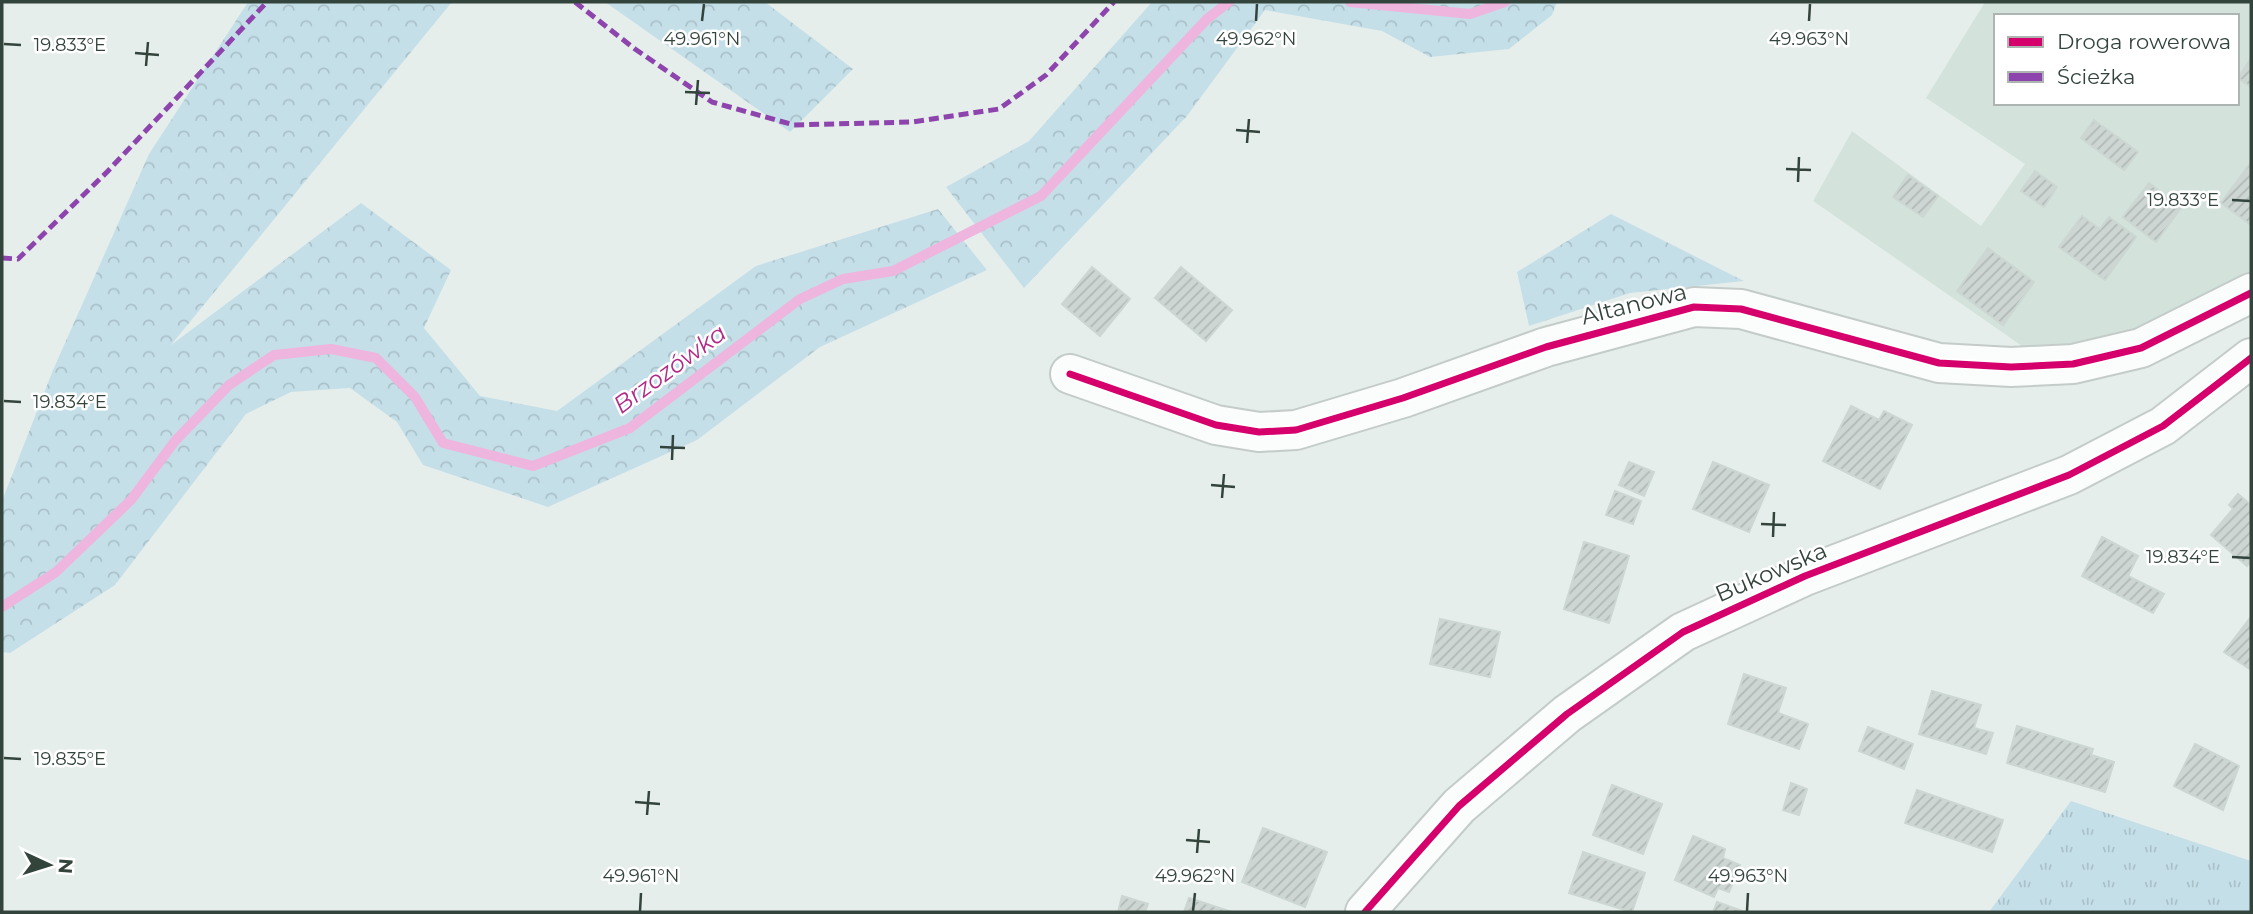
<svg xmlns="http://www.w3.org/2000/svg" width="2253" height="914" viewBox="0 0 2253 914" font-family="Montserrat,sans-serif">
<defs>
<pattern id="grass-tufts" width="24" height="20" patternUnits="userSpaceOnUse" patternTransform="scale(1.75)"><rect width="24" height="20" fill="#c5dfe9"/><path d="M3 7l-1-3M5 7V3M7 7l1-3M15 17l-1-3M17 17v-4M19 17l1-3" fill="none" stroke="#aac1c9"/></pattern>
<pattern id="forest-crowns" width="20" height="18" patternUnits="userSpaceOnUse" patternTransform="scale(1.75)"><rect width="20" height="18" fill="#c5dfe9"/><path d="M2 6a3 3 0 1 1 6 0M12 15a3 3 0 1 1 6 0" fill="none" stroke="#aac1c9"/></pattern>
<pattern id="building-hatch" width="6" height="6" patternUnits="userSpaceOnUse" patternTransform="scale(1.75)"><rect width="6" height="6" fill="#cdd6d2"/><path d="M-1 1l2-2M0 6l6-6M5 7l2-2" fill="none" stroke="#b0b9b5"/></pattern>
</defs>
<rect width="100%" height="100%" fill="#e6eeeb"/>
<!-- residential -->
<path fill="#d3e3dc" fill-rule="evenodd" d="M 1985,2 L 2251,2 L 2251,291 L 2138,334 L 2038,357 L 1813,201 L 1852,131 L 1981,226 L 2025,164 L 1926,98 ZM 1996,16 L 2237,16 L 2237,103 L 1996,103 Z"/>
<!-- grass -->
<path fill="url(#grass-tufts)" d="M 2071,801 L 2251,861 L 2251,912 L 1989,912 Z"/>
<!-- forest -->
<path fill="url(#forest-crowns)" d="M 248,2 L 452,2 L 171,345 L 361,203 L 451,270 L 424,328 L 480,396 L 557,411 L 756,266 L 938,209 L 987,270 L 820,347 L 697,440 L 548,507 L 423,465 L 397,422 L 350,388 L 291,392 L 246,414 L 115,585 L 10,653 L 2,652 L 2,501 L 53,370 L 149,154 Z
M 605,2 L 765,2 L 853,69 L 790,132 Z
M 1152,2 L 1557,2 L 1552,15 L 1509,49 L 1430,57 L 1382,31 L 1265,10 L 1187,116 L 1024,288 L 946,187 L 1029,141 Z
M 1611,214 L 1744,281 L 1630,293 L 1529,326 L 1517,272 Z"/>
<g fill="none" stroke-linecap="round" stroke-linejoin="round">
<!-- stream -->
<path stroke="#eeb5de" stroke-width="10" d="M 1350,2 L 1470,14 L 1505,2
M 2,607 L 56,572 L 131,500 L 175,441 L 229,385 L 274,355 L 331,349 L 376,358 L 415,397 L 443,443 L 533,466 L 630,428 L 800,299 L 843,279 L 893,271 L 1041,196 L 1207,19 L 1229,2"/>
</g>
<!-- building -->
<path fill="url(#building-hatch)" stroke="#ccd6d2" stroke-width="2" d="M 2251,58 L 2251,87 L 2238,78 Z
M 2094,120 L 2138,152 L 2124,170 L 2081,138 Z
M 2251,162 L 2251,225 L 2221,203 Z
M 2035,171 L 2057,187 L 2044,207 L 2021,191 Z
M 1908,175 L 1938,196 L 1923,217 L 1893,197 Z
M 2149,183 L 2181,208 L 2156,242 L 2123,217 Z
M 2082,216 L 2100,229 L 2109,217 L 2136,237 L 2105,280 L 2059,247 Z
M 1988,248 L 2034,282 L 2003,325 L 1957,291 Z
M 1092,267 L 1130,299 L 1100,336 L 1062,304 Z
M 1181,267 L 1232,310 L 1206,341 L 1155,298 Z
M 1851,406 L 1879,420 L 1884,411 L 1912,425 L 1880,489 L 1823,461 Z
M 1629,462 L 1654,472 L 1644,496 L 1619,485 Z
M 1713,462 L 1769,485 L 1749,532 L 1693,509 Z
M 1615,491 L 1641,501 L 1633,524 L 1606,515 Z
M 2238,494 L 2251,505 L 2251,561 L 2247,566 L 2211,535 L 2233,509 L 2229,505 Z
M 2102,537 L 2138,556 L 2128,576 L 2164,594 L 2153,613 L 2082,576 Z
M 1584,542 L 1629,556 L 1609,623 L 1564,609 Z
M 2250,618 L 2251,619 L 2251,670 L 2224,652 Z
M 1440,619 L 1500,632 L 1490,677 L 1430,664 Z
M 1744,674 L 1786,688 L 1778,713 L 1808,724 L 1799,749 L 1728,724 Z
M 1932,691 L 1981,705 L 1974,728 L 1993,733 L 1986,754 L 1919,734 Z
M 2017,726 L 2093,749 L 2091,755 L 2114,762 L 2105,792 L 2007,763 Z
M 1868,727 L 1913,744 L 1904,769 L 1859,751 Z
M 2195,744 L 2239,766 L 2223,810 L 2174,786 Z
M 1791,783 L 1807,789 L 1799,815 L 1783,810 Z
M 1612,785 L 1662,804 L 1643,854 L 1593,835 Z
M 1917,790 L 2003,820 L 1992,852 L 1905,823 Z
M 1263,828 L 1327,852 L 1305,907 L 1242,882 Z
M 1693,836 L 1725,849 L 1723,858 L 1740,865 L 1729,892 L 1718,888 L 1714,897 L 1675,880 Z
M 1583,852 L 1645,873 L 1632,912 L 1569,893 Z
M 1122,896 L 1148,904 L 1145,912 L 1118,912 Z
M 1189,898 L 1232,912 L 1184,912 Z
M 1717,902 L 1745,912 L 1713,912 Z"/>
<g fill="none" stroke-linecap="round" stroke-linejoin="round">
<defs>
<path id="minor" d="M 1070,374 L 1216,425 L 1259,432 L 1296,430 L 1403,398 L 1546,347 L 1694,307 L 1741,309 L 1939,363 L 2011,367 L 2073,364 L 2141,348 L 2251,293"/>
<path id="tertiary" d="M 1365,912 L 1459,806 L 1567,714 L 1683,632 L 1805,576 L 2069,475 L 2163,426 L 2251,358"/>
</defs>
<!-- minor casing -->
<use href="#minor" stroke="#c4ccc9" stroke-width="42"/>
<!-- tertiary casing -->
<use href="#tertiary" stroke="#c4ccc9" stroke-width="42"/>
<!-- minor -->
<use href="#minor" stroke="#fbfcfc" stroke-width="38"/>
<!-- tertiary -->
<use href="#tertiary" stroke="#fbfcfc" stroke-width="38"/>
<!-- quiet -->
<path stroke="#8e44ad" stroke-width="5" stroke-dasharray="10 5" stroke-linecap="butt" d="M 575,2 L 635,49 L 712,102 L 794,125 L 912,122 L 999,109 L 1046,75 L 1114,2
M 2,258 L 18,259 L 107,172 L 267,2"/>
<defs>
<path id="cycleway" d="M 1070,374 L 1216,425 L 1259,432 L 1296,430 L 1403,398 L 1546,347 L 1694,307 L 1741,309 L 1939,363 L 2011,367 L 2073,364 L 2141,348 L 2251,293
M 1365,912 L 1459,806 L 1567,714 L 1683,632 L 1805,576 L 2069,475 L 2163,426 L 2251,358"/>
</defs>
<!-- cycleway casing -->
<use href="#cycleway" stroke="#fff" stroke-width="11"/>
<!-- cycleway -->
<use href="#cycleway" stroke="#d6006c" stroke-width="7"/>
</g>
<!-- ticks -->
<path fill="none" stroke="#33443c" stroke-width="2.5" d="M 702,21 L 704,4M 1256,21 L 1257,4M 1809,21 L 1810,4M 4,44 L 21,45M 135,53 L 159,55M 146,66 L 148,42M 685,92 L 710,93M 696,105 L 698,80M 1236,130 L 1260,132M 1247,143 L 1249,119M 1786,169 L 1811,170M 1798,182 L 1799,157M 2232,200 L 2250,201M 4,401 L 21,402M 660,447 L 685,448M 672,460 L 673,435M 1211,485 L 1235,487M 1222,498 L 1224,474M 1761,524 L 1786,525M 1773,537 L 1774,512M 2232,557 L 2250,558M 4,758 L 21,759M 635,802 L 660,804M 647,815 L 649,791M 1186,840 L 1210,842M 1197,853 L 1199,829M 640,911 L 641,893M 1193,911 L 1195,893M 1747,911 L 1748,893"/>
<g text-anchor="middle" stroke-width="5" stroke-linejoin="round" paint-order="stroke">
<!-- street labels -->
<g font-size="23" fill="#33443c" stroke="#fff">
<text transform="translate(1634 304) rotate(-14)" y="8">Altanowa</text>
<text transform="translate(1771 572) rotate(-23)" y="8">Bukowska</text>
</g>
<!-- water labels -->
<g font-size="24" font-style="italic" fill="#b22a87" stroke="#fff">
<text transform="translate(670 369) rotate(-36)" y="8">Brzozówka</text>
</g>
</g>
<g font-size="18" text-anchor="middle" fill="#33443c" stroke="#fff" stroke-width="5" stroke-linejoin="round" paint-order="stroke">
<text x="702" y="45">49.961°N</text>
<text x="1256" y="45">49.962°N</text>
<text x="1809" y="45">49.963°N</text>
<text x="70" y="51">19.833°E</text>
<text x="2183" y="206">19.833°E</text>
<text x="70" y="408">19.834°E</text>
<text x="2183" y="563">19.834°E</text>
<text x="70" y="765">19.835°E</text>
<text x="641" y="882">49.961°N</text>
<text x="1195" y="882">49.962°N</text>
<text x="1748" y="882">49.963°N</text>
</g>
<!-- border -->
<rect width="2253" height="914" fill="none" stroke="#33443c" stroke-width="7"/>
<!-- legend -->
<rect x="1994" y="14" width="245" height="91" fill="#ffffff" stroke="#adb4b1" stroke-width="2"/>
<rect x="2008" y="37" width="35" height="10" fill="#d6006c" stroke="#adb4b1" stroke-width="2"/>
<text x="2057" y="49" font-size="21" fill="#33443c">Droga rowerowa</text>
<rect x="2008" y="72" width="35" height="10" fill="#8e44ad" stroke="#adb4b1" stroke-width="2"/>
<text x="2057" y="84" font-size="21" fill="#33443c">Ścieżka</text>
<!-- north arrow -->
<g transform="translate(49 865) rotate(94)" stroke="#ffffff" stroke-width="5" paint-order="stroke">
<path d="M0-5L12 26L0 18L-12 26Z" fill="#33443c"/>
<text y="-10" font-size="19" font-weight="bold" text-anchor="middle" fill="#33443c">N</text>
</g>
</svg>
